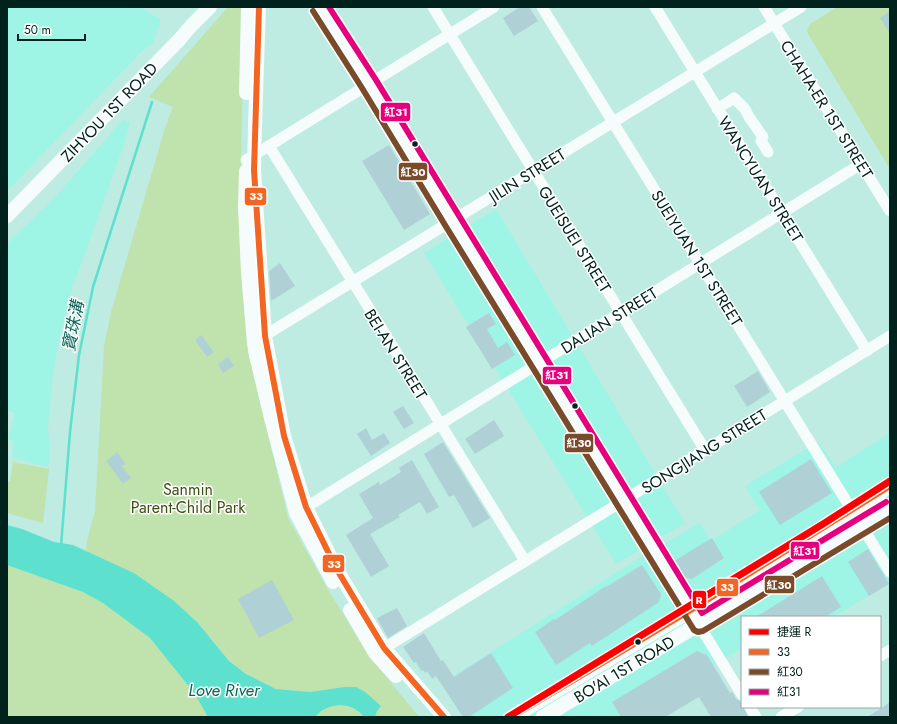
<svg xmlns="http://www.w3.org/2000/svg" width="897" height="724" viewBox="0 0 897 724" font-family="Jost,'Noto Sans TC',sans-serif">
<rect width="100%" height="100%" fill="#beebe2"/>
<!-- built -->
<path fill="#9ef4e5" d="M 7,7 L 140,7 L 161,20 L 153,43 L 141,52 L 7,191 Z
M 123,120 L 130,122 L 124,144 L 96,223 L 73,285 L 58,344 L 52,383 L 48,425 L 50,457 L 48,467 L 12,457 L 14,441 L 8,439 L 15,413 L 7,410 L 7,244 L 56,196 Z
M 496,209 L 685,523 L 616,564 L 424,253 Z
M 890,433 L 890,583 L 833,617 L 742,617 L 742,648 L 626,717 L 467,717 L 444,682 L 646,554 L 700,523 L 711,541 L 760,510 L 745,486 L 818,442 L 836,467 Z"/>
<!-- green -->
<path fill="#c0e2ad" d="M 228,7 L 244,7 L 241,157 L 248,351 L 288,518 L 327,588 L 370,657 L 419,717 L 375,717 L 377,711 L 381,706 L 344,687 L 310,692 L 276,689 L 246,674 L 229,661 L 197,622 L 134,573 L 86,551 L 87,541 L 95,511 L 104,346 L 111,312 L 165,128 L 173,107 L 149,97 Z
M 837,7 L 890,7 L 890,169 L 810,37 L 807,31 L 810,24 Z
M 13,462 L 49,469 L 43,523 L 7,513 L 7,481 L 10,482 Z
M 7,565 L 83,592 L 103,603 L 150,638 L 195,694 L 208,717 L 7,717 Z
M 334,705 C 345,706 356,707 364,717 L 315,717 L 320,711 Z"/>
<!-- water -->
<path fill="#5de0ce" d="M 7,525 L 22,529 L 54,542 L 73,545 L 134,573 L 174,601 L 197,622 L 229,661 L 246,674 L 276,689 L 310,692 L 344,687 L 356,687 L 365,692 L 381,706 L 377,711 L 375,717 L 364,717 C 351,701 328,702 315,717 L 208,717 L 195,694 L 150,638 L 103,603 L 83,592 L 7,565 Z"/>
<g fill="none" stroke-linecap="round" stroke-linejoin="round">
<!-- stream -->
<path stroke="#5de0ce" stroke-width="2.5" d="M 61,546 L 70,432 L 79,355 L 93,287 L 152,102"/>
</g>
<!-- building -->
<path fill="#afd1d6" d="M 520,7 L 529,7 L 538,21 L 514,36 L 503,18 Z
M 890,11 L 890,34 L 880,18 Z
M 389,145 L 430,214 L 404,230 L 362,161 Z
M 280,263 L 295,286 L 271,301 L 269,271 Z
M 489,313 L 496,324 L 487,329 L 498,348 L 507,342 L 515,355 L 492,369 L 466,327 Z
M 201,335 L 214,352 L 207,357 L 195,340 Z
M 228,357 L 234,366 L 223,373 L 218,364 Z
M 758,371 L 770,392 L 747,407 L 734,386 Z
M 403,406 L 414,423 L 404,429 L 393,412 Z
M 494,420 L 504,436 L 475,454 L 465,439 Z
M 366,428 L 372,440 L 384,433 L 390,443 L 371,456 L 357,434 Z
M 443,442 L 490,518 L 473,528 L 454,495 L 449,497 L 424,454 Z
M 117,452 L 126,464 L 122,466 L 131,478 L 123,484 L 106,461 Z
M 811,459 L 832,493 L 780,525 L 759,492 Z
M 412,460 L 439,507 L 427,514 L 420,502 L 398,515 L 400,517 L 370,534 L 389,566 L 371,577 L 346,535 L 373,518 L 359,494 L 379,482 L 380,485 L 401,472 L 399,468 Z
M 712,538 L 724,558 L 692,579 L 683,577 L 674,561 Z
M 868,549 L 889,584 L 869,596 L 848,562 Z
M 642,565 L 661,594 L 659,602 L 592,646 L 590,643 L 556,665 L 535,632 L 554,619 L 555,620 L 606,586 L 606,587 Z
M 822,576 L 841,607 L 825,617 L 756,617 Z
M 272,580 L 294,620 L 259,638 L 238,599 Z
M 397,608 L 407,626 L 388,638 L 377,618 Z
M 424,633 L 441,661 L 443,660 L 454,677 L 491,653 L 513,688 L 469,717 L 463,717 L 436,676 L 432,679 L 427,671 L 425,673 L 423,670 L 421,671 L 416,662 L 414,663 L 403,647 Z
M 697,651 L 707,655 L 730,693 L 732,692 L 736,699 L 740,701 L 748,717 L 711,717 L 699,697 L 665,717 L 621,717 L 612,702 Z
M 890,702 L 890,717 L 867,717 L 880,709 Z"/>
<g fill="none" stroke-linecap="round" stroke-linejoin="round">
<!-- minor -->
<path stroke="#f5fcfb" stroke-width="11" d="M 320,7 L 369,84 L 452,221 L 742,695
M 433,7 L 705,450
M 542,7 L 890,572
M 655,7 L 867,351
M 764,7 L 890,211
M 717,109 L 734,98 L 745,109 L 749,117 L 763,137 L 761,141 L 768,152
M 269,146 L 525,561
M 246,160 L 494,7
M 259,339 L 801,7
M 300,511 L 861,164
M 378,652 L 890,336
M 880,656 L 890,650
M 750,707 L 756,717
M 781,717 L 798,707"/>
<!-- tertiary -->
<path stroke="#f5fcfb" stroke-width="14" d="M 259,7 L 255,125 L 254,170 L 265,336 L 284,436 L 306,507 L 336,568 L 384,648 L 444,717
M 246,93 L 248,7
M 246,171 L 245,207 L 248,273 L 254,343 L 256,355 L 272,422 L 296,513 L 333,582
M 7,216 L 179,40 L 191,26 L 210,7
M 350,610 L 375,653 L 396,676"/>
<!-- secondary -->
<path stroke="#f5fcfb" stroke-width="15" d="M 512,717 L 691,610 L 890,486
M 543,717 L 699,624 L 890,509"/>
<defs>
<path id="bus-1" d="M 259,7 L 254,170 L 265,336 L 284,436 L 306,507 L 336,568 L 384,648 L 444,717
M 512,717 L 691,610 L 890,486"/>
<path id="bus-2" d="M 313,11 L 362,88 L 445,225 L 694,630 L 698,632 L 703,631 L 890,518"/>
<path id="bus-3" d="M 329,7 L 376,80 L 702,613 L 886,502"/>
</defs>
<!-- bus-1 casing -->
<use href="#bus-1" stroke="#fff" stroke-width="9"/>
<!-- bus-2 casing -->
<use href="#bus-2" stroke="#fff" stroke-width="9"/>
<!-- bus-3 casing -->
<use href="#bus-3" stroke="#fff" stroke-width="9"/>
<!-- bus-1 -->
<use href="#bus-1" stroke="#f26522" stroke-width="6"/>
<!-- bus-2 -->
<use href="#bus-2" stroke="#7a4b2a" stroke-width="6"/>
<!-- bus-3 -->
<use href="#bus-3" stroke="#e5007d" stroke-width="6"/>
<defs>
<path id="metro-1" d="M 508,717 L 823,524 L 890,481"/>
</defs>
<!-- metro-1 casing -->
<use href="#metro-1" stroke="#fff" stroke-width="10"/>
<!-- metro-1 -->
<use href="#metro-1" stroke="#f00" stroke-width="7"/>
</g>
<!-- markers -->
<g fill="#00211c" stroke="#fff" stroke-width="1.5">
<circle cx="415" cy="144" r="3.5"/>
<circle cx="575" cy="406" r="3.5"/>
<circle cx="638" cy="642" r="3.5"/>
</g>
<g text-anchor="middle" stroke-width="3" stroke-linejoin="round" paint-order="stroke">
<!-- street labels -->
<g font-size="16" fill="#00211c" stroke="#fff">
<text transform="translate(827 109) rotate(58)" y="6">CHAHA-ER 1ST STREET</text>
<text transform="translate(109 112) rotate(-46)" y="6">ZIHYOU 1ST ROAD</text>
<text transform="translate(527 175) rotate(-32)" y="6">JILIN STREET</text>
<text transform="translate(761 179) rotate(58)" y="6">WANCYUAN STREET</text>
<text transform="translate(575 239) rotate(58)" y="6">GUEISUEI STREET</text>
<text transform="translate(697 258) rotate(58)" y="6">SUEIYUAN 1ST STREET</text>
<text transform="translate(609 320) rotate(-32)" y="6">DALIAN STREET</text>
<text transform="translate(396 354) rotate(58)" y="6">BEI-AN STREET</text>
<text transform="translate(704 451) rotate(-32)" y="6">SONGJIANG STREET</text>
<text transform="translate(624 669) rotate(-31)" y="6">BO'AI 1ST ROAD</text>
</g>
<!-- park labels -->
<g font-size="16" fill="#3f4d17" stroke="#fff">
<text x="188" y="495">Sanmin<tspan x="188" dy="18">Parent-Child Park</tspan></text>
</g>
<!-- water labels -->
<g font-size="17" font-style="italic" fill="#0c665b" stroke="#fff">
<text transform="translate(73 326) rotate(-79)" y="6">寶珠溝</text>
<text x="224" y="696">Love River</text>
</g>
</g>
<g stroke="#fff" stroke-width="1.5">
<rect x="380" y="102" width="31" height="20" rx="4" fill="#e5007d"/>
<rect x="398" y="162" width="30" height="19" rx="4" fill="#7a4b2a"/>
<rect x="244" y="187" width="23" height="19" rx="4" fill="#f26522"/>
<rect x="542" y="366" width="30" height="19" rx="4" fill="#e5007d"/>
<rect x="564" y="433" width="30" height="20" rx="4" fill="#7a4b2a"/>
<rect x="790" y="541" width="30" height="19" rx="4" fill="#e5007d"/>
<rect x="322" y="554" width="23" height="19" rx="4" fill="#f26522"/>
<rect x="764" y="575" width="31" height="19" rx="4" fill="#7a4b2a"/>
<rect x="716" y="578" width="23" height="19" rx="4" fill="#f26522"/>
<rect x="692" y="590" width="15" height="19" rx="4" fill="#f00"/>
</g>
<g font-size="11" text-anchor="middle" font-weight="bold" fill="#fff">
<text x="396" y="116">紅31</text>
<text x="413" y="176">紅30</text>
<text x="256" y="200">33</text>
<text x="557" y="379">紅31</text>
<text x="579" y="447">紅30</text>
<text x="805" y="555">紅31</text>
<text x="334" y="568">33</text>
<text x="779" y="589">紅30</text>
<text x="727" y="591">33</text>
<text x="699" y="604">R</text>
</g>
<!-- border -->
<rect width="897" height="724" fill="none" stroke="#00211c" stroke-width="16"/>
<!-- legend -->
<rect x="741" y="616" width="140" height="92" fill="#ffffff" stroke="#99a6a4"/>
<rect x="749" y="629" width="20" height="6" fill="#ff0000" stroke="#99a6a4"/>
<text x="777" y="636" font-size="12" fill="#00211c">捷運 R</text>
<rect x="749" y="649" width="20" height="6" fill="#f26522" stroke="#99a6a4"/>
<text x="777" y="656" font-size="12" fill="#00211c">33</text>
<rect x="749" y="669" width="20" height="6" fill="#7a4b2a" stroke="#99a6a4"/>
<text x="777" y="676" font-size="12" fill="#00211c">紅30</text>
<rect x="749" y="689" width="20" height="6" fill="#e5007d" stroke="#99a6a4"/>
<text x="777" y="696" font-size="12" fill="#00211c">紅31</text>
<!-- scale -->
<path d="M18 34v6h67v-6" fill="none" stroke="#00211c" stroke-width="2"/>
<text x="24" y="34" font-size="12" fill="#00211c" stroke="#ffffff" stroke-width="3" paint-order="stroke">50 m</text>
</svg>
